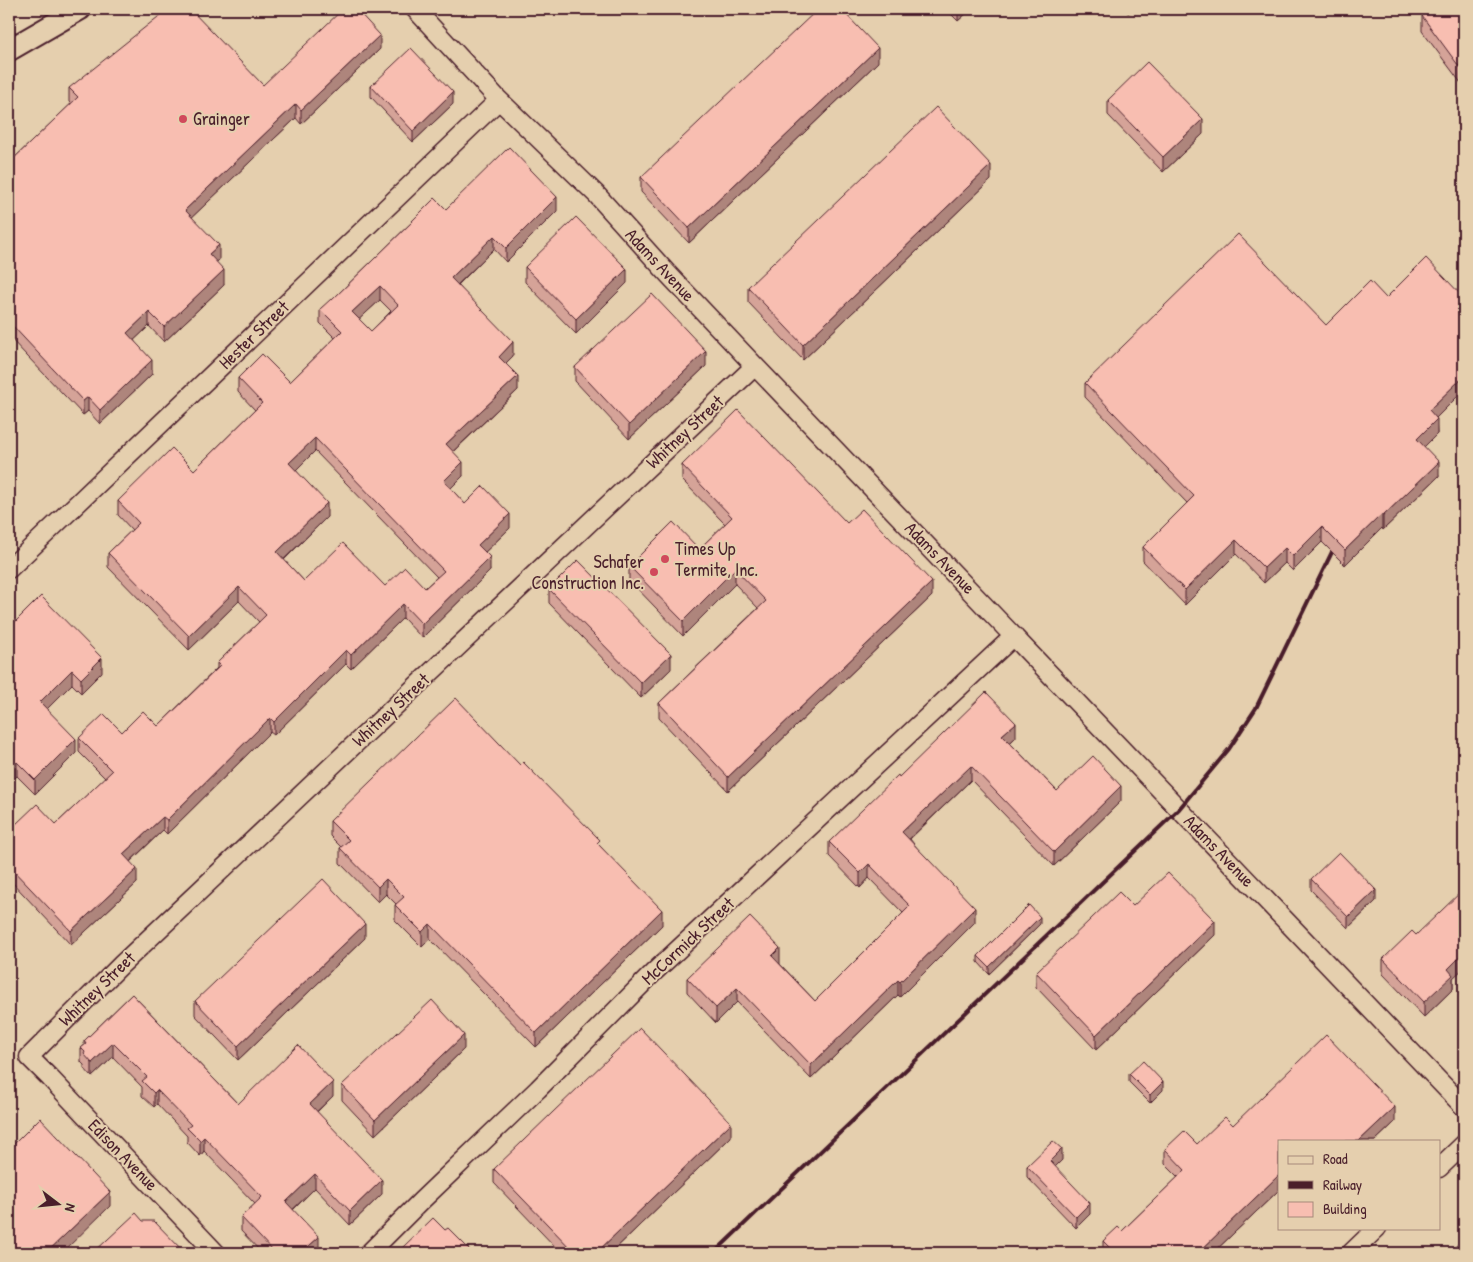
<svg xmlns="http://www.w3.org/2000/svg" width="1473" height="1262" viewBox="0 0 1473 1262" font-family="'Patrick Hand',sans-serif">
<rect width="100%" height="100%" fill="#e5cfae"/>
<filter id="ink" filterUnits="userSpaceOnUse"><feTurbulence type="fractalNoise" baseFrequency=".02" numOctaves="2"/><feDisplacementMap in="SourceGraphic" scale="10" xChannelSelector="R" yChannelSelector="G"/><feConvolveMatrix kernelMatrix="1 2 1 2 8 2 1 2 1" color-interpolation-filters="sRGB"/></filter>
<g filter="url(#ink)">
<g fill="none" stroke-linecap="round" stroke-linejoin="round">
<defs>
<path id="minor" d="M 415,9 L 499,100 L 596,194 L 668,274 L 755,366 L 1464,1107
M 9,569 L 499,100
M 1439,1168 L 1464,1144
M 216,1253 L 50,1078 L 29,1057 L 121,965 L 755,366
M 369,1253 L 421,1201 L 538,1089 L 654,972 L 1014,636
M 1351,1253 L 1377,1228"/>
<path id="major" d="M 9,50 L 80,9"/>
</defs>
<!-- minor casing -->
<use href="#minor" stroke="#4a1f2b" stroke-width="21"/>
<!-- major casing -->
<use href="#major" stroke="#4a1f2b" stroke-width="25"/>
<!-- minor -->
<use href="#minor" stroke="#e5cfae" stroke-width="18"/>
<!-- major -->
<use href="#major" stroke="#e5cfae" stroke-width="21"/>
<!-- rail -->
<path stroke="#4a1f2b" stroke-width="4" d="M 714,1253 L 1179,809 L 1229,749 L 1256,708 L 1332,552"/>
</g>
<!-- wall -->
<path fill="#d5a398" stroke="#4a1f2b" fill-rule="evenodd" d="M 946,9 L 971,9 L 958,21 Z
M 1124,9 L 1133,9 L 1128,13 Z
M 1464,9 L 1461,83 L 1422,31 L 1422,16 Z
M 380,49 L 301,124 L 296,118 L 192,217 L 219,260 L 216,262 L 224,285 L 164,342 L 149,326 L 134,340 L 152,374 L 100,424 L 88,411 L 83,415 L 9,337 L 9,163 L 71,104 L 69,102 L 69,88 L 263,85 Z
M 878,62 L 689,243 L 641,192 L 641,177 Z
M 371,86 L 453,104 L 413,142 L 371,97 Z
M 1108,100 L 1203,134 L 1163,172 L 1108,115 Z
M 991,180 L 803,360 L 748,302 L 748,287 Z
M 446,209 L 557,211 L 506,262 L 494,249 L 458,285 L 513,356 L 505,364 L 518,390 L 453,452 L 463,476 L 450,488 L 465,504 L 510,528 L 485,552 L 490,571 L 422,638 L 403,618 L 351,669 L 346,664 L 274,735 L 270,732 L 167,834 L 163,830 L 130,862 L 137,883 L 71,945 L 9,879 L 9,817 L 16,824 L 56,824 L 105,778 L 79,752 L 79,738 L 122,732 L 158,726 L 217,668 L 217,663 L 259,622 L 239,601 L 189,650 L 108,567 L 108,553 L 132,530 L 118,515 L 118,501 L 194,470 L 255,410 L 238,392 L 238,378 L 290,382 L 335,338 L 320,323 L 320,309 L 332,300 L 412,222 L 412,221 ZM 380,300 L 391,311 L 371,331 L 359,319 ZM 315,451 L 437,577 L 425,588 L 304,581 L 284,560 L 327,517 L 296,470 Z
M 525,267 L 627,283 L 576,334 L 525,282 Z
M 1326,325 L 1436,418 L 1437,434 L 1424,447 L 1439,476 L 1383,530 L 1382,528 L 1345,565 L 1322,542 L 1293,571 L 1285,563 L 1264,583 L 1236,554 L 1185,605 L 1143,561 L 1143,547 L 1187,503 L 1085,397 L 1085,383 Z
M 706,366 L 629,439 L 575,381 L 575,367 Z
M 682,465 L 847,523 L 932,596 L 728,791 L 659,718 L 659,703 L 758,608 L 735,584 L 683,636 L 629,580 L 629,566 L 699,549 L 725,524 L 682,480 Z
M 549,589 L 671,669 L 641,698 L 549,603 Z
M 9,621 L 12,625 L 102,672 L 81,693 L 72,684 L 47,709 L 76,753 L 35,794 L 17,776 L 9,784 Z
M 1016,737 L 1010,743 L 1057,791 L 1121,801 L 1054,866 L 971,780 L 910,839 L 975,922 L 900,997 L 898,995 L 811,1079 L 737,1002 L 716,1023 L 687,992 L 687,978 L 780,963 L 780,964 L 815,1001 L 903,913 L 869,878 L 860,888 L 829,856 L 829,842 L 899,777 Z
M 330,821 L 600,846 L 662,925 L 536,1047 L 430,939 L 422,947 L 395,920 L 395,905 L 396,904 L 386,894 L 378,902 L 340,863 L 340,848 L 341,847 L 330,836 Z
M 1311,879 L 1376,901 L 1348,928 L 1311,890 Z
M 1133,906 L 1215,935 L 1096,1050 L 1036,987 L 1036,972 Z
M 1040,924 L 989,974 L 978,962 L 978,956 Z
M 1416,935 L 1453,978 L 1453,989 L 1424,1017 L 1383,974 L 1383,959 Z
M 365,938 L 238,1060 L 195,1015 L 195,1001 Z
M 132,994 L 238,1104 L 333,1096 L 317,1112 L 382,1194 L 350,1225 L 315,1188 L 293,1210 L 319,1251 L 316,1253 L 262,1253 L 241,1231 L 241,1217 L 255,1204 L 204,1151 L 200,1156 L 187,1142 L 187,1136 L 157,1104 L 154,1107 L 142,1096 L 142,1087 L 113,1057 L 92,1077 L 84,1068 L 84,1065 L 81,1062 L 81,1048 L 84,1046 L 84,1041 Z
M 464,1049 L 375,1135 L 342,1100 L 342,1085 Z
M 1129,1074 L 1163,1090 L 1150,1103 L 1129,1082 Z
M 1395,1122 L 1375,1141 L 1279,1141 L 1279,1190 L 1213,1253 L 1103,1253 L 1103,1241 L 1122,1231 L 1178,1177 L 1165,1164 L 1165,1149 L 1197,1144 L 1233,1125 Z
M 731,1137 L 611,1253 L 561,1253 L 494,1183 L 494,1169 Z
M 1062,1160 L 1055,1167 L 1090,1214 L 1076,1228 L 1027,1177 L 1027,1166 Z
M 445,1230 L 473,1253 L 402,1253 L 402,1248 Z"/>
<!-- shaded-wall -->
<path fill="#ae857c" stroke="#4a1f2b" d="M 958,9 L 971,9 L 958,21 Z
M 1128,9 L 1133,9 L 1128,13 Z
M 380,35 L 380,49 L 301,124 L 301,110 Z
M 878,48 L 878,62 L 689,243 L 689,228 Z
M 1464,67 L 1464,81 L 1461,83 L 1461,69 Z
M 453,92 L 453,104 L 413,142 L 413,131 Z
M 296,104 L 296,118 L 185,224 L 185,210 Z
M 1203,119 L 1203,134 L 1163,172 L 1163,157 Z
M 991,165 L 991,180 L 803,360 L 803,345 Z
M 557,197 L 557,211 L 506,262 L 506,248 Z
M 494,236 L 494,249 L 451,291 L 451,278 Z
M 219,245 L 219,260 L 209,269 L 209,254 Z
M 627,269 L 627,283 L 576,334 L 576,319 Z
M 224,270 L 224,285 L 164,342 L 164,327 Z
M 380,286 L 380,300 L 352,326 L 352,312 Z
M 149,312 L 149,326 L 127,347 L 127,333 Z
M 513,342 L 513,356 L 499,370 L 499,357 Z
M 706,351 L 706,366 L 629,439 L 629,425 Z
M 152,360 L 152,374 L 100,424 L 100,410 Z
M 518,376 L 518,390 L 446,458 L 446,444 Z
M 1464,376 L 1464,390 L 1429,425 L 1429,410 Z
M 88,397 L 88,411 L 83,415 L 83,401 Z
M 1437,419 L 1437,434 L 1417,454 L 1417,439 Z
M 315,438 L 315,451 L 289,477 L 289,463 Z
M 463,462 L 463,476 L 444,495 L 444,481 Z
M 1439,462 L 1439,476 L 1383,530 L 1383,516 Z
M 327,503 L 327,517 L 277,566 L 277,552 Z
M 510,514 L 510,528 L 478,559 L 478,545 Z
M 1382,514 L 1382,528 L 1345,565 L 1345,550 Z
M 1322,527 L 1322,542 L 1293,571 L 1293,556 Z
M 1236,540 L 1236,554 L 1185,605 L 1185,590 Z
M 1285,548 L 1285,563 L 1264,583 L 1264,568 Z
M 490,557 L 490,571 L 422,638 L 422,624 Z
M 735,569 L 735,584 L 683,636 L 683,621 Z
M 932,582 L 932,596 L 728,791 L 728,777 Z
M 239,587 L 239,601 L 189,650 L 189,636 Z
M 403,604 L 403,618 L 351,669 L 351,655 Z
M 346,650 L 346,664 L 274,735 L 274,722 Z
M 671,654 L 671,669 L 641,698 L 641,683 Z
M 102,658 L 102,672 L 81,693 L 81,679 Z
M 72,670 L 72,684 L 40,716 L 40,702 Z
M 270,718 L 270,732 L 167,834 L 167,820 Z
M 1016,723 L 1016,737 L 1002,750 L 1002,735 Z
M 76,739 L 76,753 L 35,794 L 35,780 Z
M 17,762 L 17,776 L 9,784 L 9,770 Z
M 971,766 L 971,780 L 902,846 L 902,832 Z
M 1121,786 L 1121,801 L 1054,866 L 1054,852 Z
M 163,817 L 163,830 L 123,868 L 123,854 Z
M 869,864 L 869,878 L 860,888 L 860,873 Z
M 137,869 L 137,883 L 71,945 L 71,931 Z
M 386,879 L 386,894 L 378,902 L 378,887 Z
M 1376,890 L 1376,901 L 1348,928 L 1348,917 Z
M 975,908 L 975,922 L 900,997 L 900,982 Z
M 662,910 L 662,925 L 536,1047 L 536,1033 Z
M 1040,917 L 1040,924 L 989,974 L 989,967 Z
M 1215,921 L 1215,935 L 1096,1050 L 1096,1035 Z
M 365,924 L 365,938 L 238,1060 L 238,1046 Z
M 430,924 L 430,939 L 422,947 L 422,932 Z
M 780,948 L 780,963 L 772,971 L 772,956 Z
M 1464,953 L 1464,968 L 1453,978 L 1453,989 L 1424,1017 L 1424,1002 L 1448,969 Z
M 898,980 L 898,995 L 811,1079 L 811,1065 Z
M 737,988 L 737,1002 L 716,1023 L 716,1008 Z
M 10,1000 L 10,1014 L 9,1015 L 9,1001 Z
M 464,1035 L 464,1049 L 375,1135 L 375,1120 Z
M 113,1043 L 113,1057 L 92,1077 L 92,1063 Z
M 333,1082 L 333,1096 L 310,1118 L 310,1104 Z
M 1163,1082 L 1163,1090 L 1150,1103 L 1150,1095 Z
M 157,1090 L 157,1104 L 154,1107 L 154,1093 Z
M 1395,1107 L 1395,1122 L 1375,1141 L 1359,1141 Z
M 731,1123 L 731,1137 L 611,1253 L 596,1253 Z
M 204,1137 L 204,1151 L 200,1156 L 200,1141 Z
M 1062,1149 L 1062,1160 L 1050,1172 L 1050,1161 Z
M 315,1174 L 315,1188 L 286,1216 L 286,1202 Z
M 1279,1175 L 1279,1190 L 1213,1253 L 1198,1253 Z
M 382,1180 L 382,1194 L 350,1225 L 350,1211 Z
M 110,1192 L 110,1206 L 62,1253 L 46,1253 Z
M 1090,1203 L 1090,1214 L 1076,1228 L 1076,1217 Z
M 319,1237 L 319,1251 L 316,1253 L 301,1253 Z"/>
<!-- building -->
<path fill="#f8beb1" stroke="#4a1f2b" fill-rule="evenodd" d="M 168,9 L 190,9 L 263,85 L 343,9 L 356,9 L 380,35 L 301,110 L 296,104 L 185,210 L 219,245 L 209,254 L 224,270 L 164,327 L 149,312 L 127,333 L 152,360 L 100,410 L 88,397 L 83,401 L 9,322 L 9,163 L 78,97 L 69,88 Z
M 818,9 L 841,9 L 878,48 L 689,228 L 641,177 Z
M 1432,9 L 1464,9 L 1464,67 L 1461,69 L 1422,16 Z
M 411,48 L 453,92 L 413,131 L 371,86 Z
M 1147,62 L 1203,119 L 1163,157 L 1108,100 Z
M 936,107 L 991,165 L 803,345 L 748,287 Z
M 509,147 L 557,197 L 506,248 L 494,236 L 451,278 L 513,342 L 499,357 L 518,376 L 446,444 L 463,462 L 444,481 L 465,504 L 483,486 L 510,514 L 478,545 L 490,557 L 422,624 L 403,604 L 351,655 L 346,650 L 274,722 L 270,718 L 167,820 L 163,817 L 123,854 L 137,869 L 71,931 L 9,866 L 9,817 L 16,824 L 37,804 L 56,824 L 112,771 L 79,738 L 104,714 L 122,732 L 143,711 L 158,726 L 220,666 L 217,663 L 266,615 L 239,587 L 189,636 L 108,553 L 139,523 L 118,501 L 172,448 L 194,470 L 262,403 L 238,378 L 262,354 L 290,382 L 342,331 L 320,309 L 331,299 L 332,300 L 413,221 L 412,221 L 435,198 L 446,209 ZM 380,286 L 398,305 L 371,331 L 352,312 ZM 315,438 L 444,571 L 425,588 L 405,567 L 385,586 L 343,543 L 304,581 L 277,552 L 327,503 L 289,463 Z
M 576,217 L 627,269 L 576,319 L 525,267 Z
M 1238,234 L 1326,325 L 1370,281 L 1386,298 L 1426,258 L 1464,298 L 1464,376 L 1429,410 L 1437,419 L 1417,439 L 1439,462 L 1383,516 L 1382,514 L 1345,550 L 1322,527 L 1293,556 L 1285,548 L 1264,568 L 1236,540 L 1185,590 L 1143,547 L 1194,496 L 1085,383 Z
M 652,294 L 706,351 L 629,425 L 575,367 Z
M 738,410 L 847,523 L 862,509 L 932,582 L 728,777 L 659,703 L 766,601 L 735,569 L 683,621 L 629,566 L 673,522 L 699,549 L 732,517 L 682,465 Z
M 578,560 L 671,654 L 641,683 L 549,589 Z
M 41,596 L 102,658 L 81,679 L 72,670 L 40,702 L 76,739 L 35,780 L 17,762 L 9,770 L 9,621 L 12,625 Z
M 986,692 L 1016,723 L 1002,735 L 1057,791 L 1093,756 L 1121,786 L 1054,852 L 971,766 L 902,832 L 975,908 L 900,982 L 898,980 L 811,1065 L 737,988 L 716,1008 L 687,978 L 750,917 L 780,948 L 772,956 L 815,1001 L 910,906 L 869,864 L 860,873 L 829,842 L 898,775 L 899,777 Z
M 456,698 L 520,765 L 523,762 L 600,840 L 597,843 L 662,910 L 536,1033 L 430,924 L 422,932 L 395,905 L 404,897 L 386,879 L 378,887 L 340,848 L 349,840 L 330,821 Z
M 1339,852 L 1376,890 L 1348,917 L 1311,879 Z
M 1168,873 L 1215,921 L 1096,1035 L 1036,972 L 1119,892 L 1133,906 Z
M 323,879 L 365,924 L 238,1046 L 195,1001 Z
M 1464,889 L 1464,953 L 1448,969 L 1453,975 L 1424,1002 L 1383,959 L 1412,931 L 1416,935 Z
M 1029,905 L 1040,917 L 989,967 L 978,956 Z
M 132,994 L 238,1104 L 298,1045 L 333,1082 L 310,1104 L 382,1180 L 350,1211 L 315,1174 L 286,1202 L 319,1237 L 301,1253 L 275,1253 L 241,1217 L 262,1197 L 204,1137 L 200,1141 L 187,1128 L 191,1125 L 157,1090 L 154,1093 L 142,1081 L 147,1077 L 113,1043 L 92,1063 L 84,1054 L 85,1052 L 81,1048 L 86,1044 L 84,1041 Z
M 432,1000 L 464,1035 L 375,1120 L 342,1085 Z
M 640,1028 L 731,1123 L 596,1253 L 575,1253 L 494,1169 Z
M 1326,1035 L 1395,1107 L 1359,1141 L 1279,1141 L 1279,1175 L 1198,1253 L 1115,1253 L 1103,1241 L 1118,1227 L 1122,1231 L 1185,1170 L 1165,1149 L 1184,1131 L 1197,1144 L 1225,1117 L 1233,1125 Z
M 1143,1061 L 1163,1082 L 1150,1095 L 1129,1074 Z
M 40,1118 L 110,1192 L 46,1253 L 9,1253 L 9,1149 Z
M 1053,1141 L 1062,1149 L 1050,1161 L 1090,1203 L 1076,1217 L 1027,1166 Z
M 136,1213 L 143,1221 L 154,1221 L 185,1253 L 93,1253 Z
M 433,1218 L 445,1230 L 448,1228 L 473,1253 L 407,1253 L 402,1248 Z
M 1458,1244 L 1464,1250 L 1464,1253 L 1449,1253 Z"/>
</g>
<!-- markers -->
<g fill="#d1495b" stroke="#e5cfae" stroke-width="2">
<circle cx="183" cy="119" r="5"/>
<circle cx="665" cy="559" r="5"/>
<circle cx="654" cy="572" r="5"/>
</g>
<g text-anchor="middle" stroke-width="4" stroke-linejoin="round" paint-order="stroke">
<!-- poi labels -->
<g font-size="18" fill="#4a1f2b" stroke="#e5cfae" text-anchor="start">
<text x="193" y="125">Grainger</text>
<text x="675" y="555">Times Up<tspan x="675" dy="21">Termite, Inc.</tspan></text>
<text x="644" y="568" text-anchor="end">Schafer<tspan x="644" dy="21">Construction Inc.</tspan></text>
</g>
<!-- street labels -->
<g font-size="18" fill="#4a1f2b" stroke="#e5cfae">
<text transform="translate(660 265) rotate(47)" y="6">Adams Avenue</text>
<text transform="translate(254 335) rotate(-44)" y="6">Hester Street</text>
<text transform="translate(685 432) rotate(-43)" y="6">Whitney Street</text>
<text transform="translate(940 558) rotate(46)" y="6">Adams Avenue</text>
<text transform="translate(391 710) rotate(-43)" y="6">Whitney Street</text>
<text transform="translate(1219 851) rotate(46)" y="6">Adams Avenue</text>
<text transform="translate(688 941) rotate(-43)" y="6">McCormick Street</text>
<text transform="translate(97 989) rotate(-44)" y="6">Whitney Street</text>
<text transform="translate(123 1155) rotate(46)" y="6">Edison Avenue</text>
</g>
</g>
<!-- margin -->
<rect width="1473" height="1262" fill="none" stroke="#e5cfae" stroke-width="30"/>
<rect x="15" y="15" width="1443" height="1232" fill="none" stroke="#4a1f2b" stroke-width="2" filter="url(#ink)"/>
<!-- legend -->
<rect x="1278" y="1140" width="162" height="90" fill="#e5cfae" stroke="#a7897a"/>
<rect x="1288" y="1156" width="25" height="8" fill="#e5cfae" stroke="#a7897a"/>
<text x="1323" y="1164" font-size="15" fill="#4a1f2b">Road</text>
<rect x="1288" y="1181" width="25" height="8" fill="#4a1f2b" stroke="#a7897a"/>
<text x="1323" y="1190" font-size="15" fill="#4a1f2b">Railway</text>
<rect x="1288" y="1202" width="25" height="15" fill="#f8beb1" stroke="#a7897a"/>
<text x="1323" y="1214" font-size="15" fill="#4a1f2b">Building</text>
<!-- north arrow -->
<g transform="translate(58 1204) rotate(106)" stroke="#e5cfae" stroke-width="4" paint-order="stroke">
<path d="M0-4L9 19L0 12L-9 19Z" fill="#4a1f2b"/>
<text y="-8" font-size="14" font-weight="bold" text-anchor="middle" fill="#4a1f2b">N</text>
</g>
</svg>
